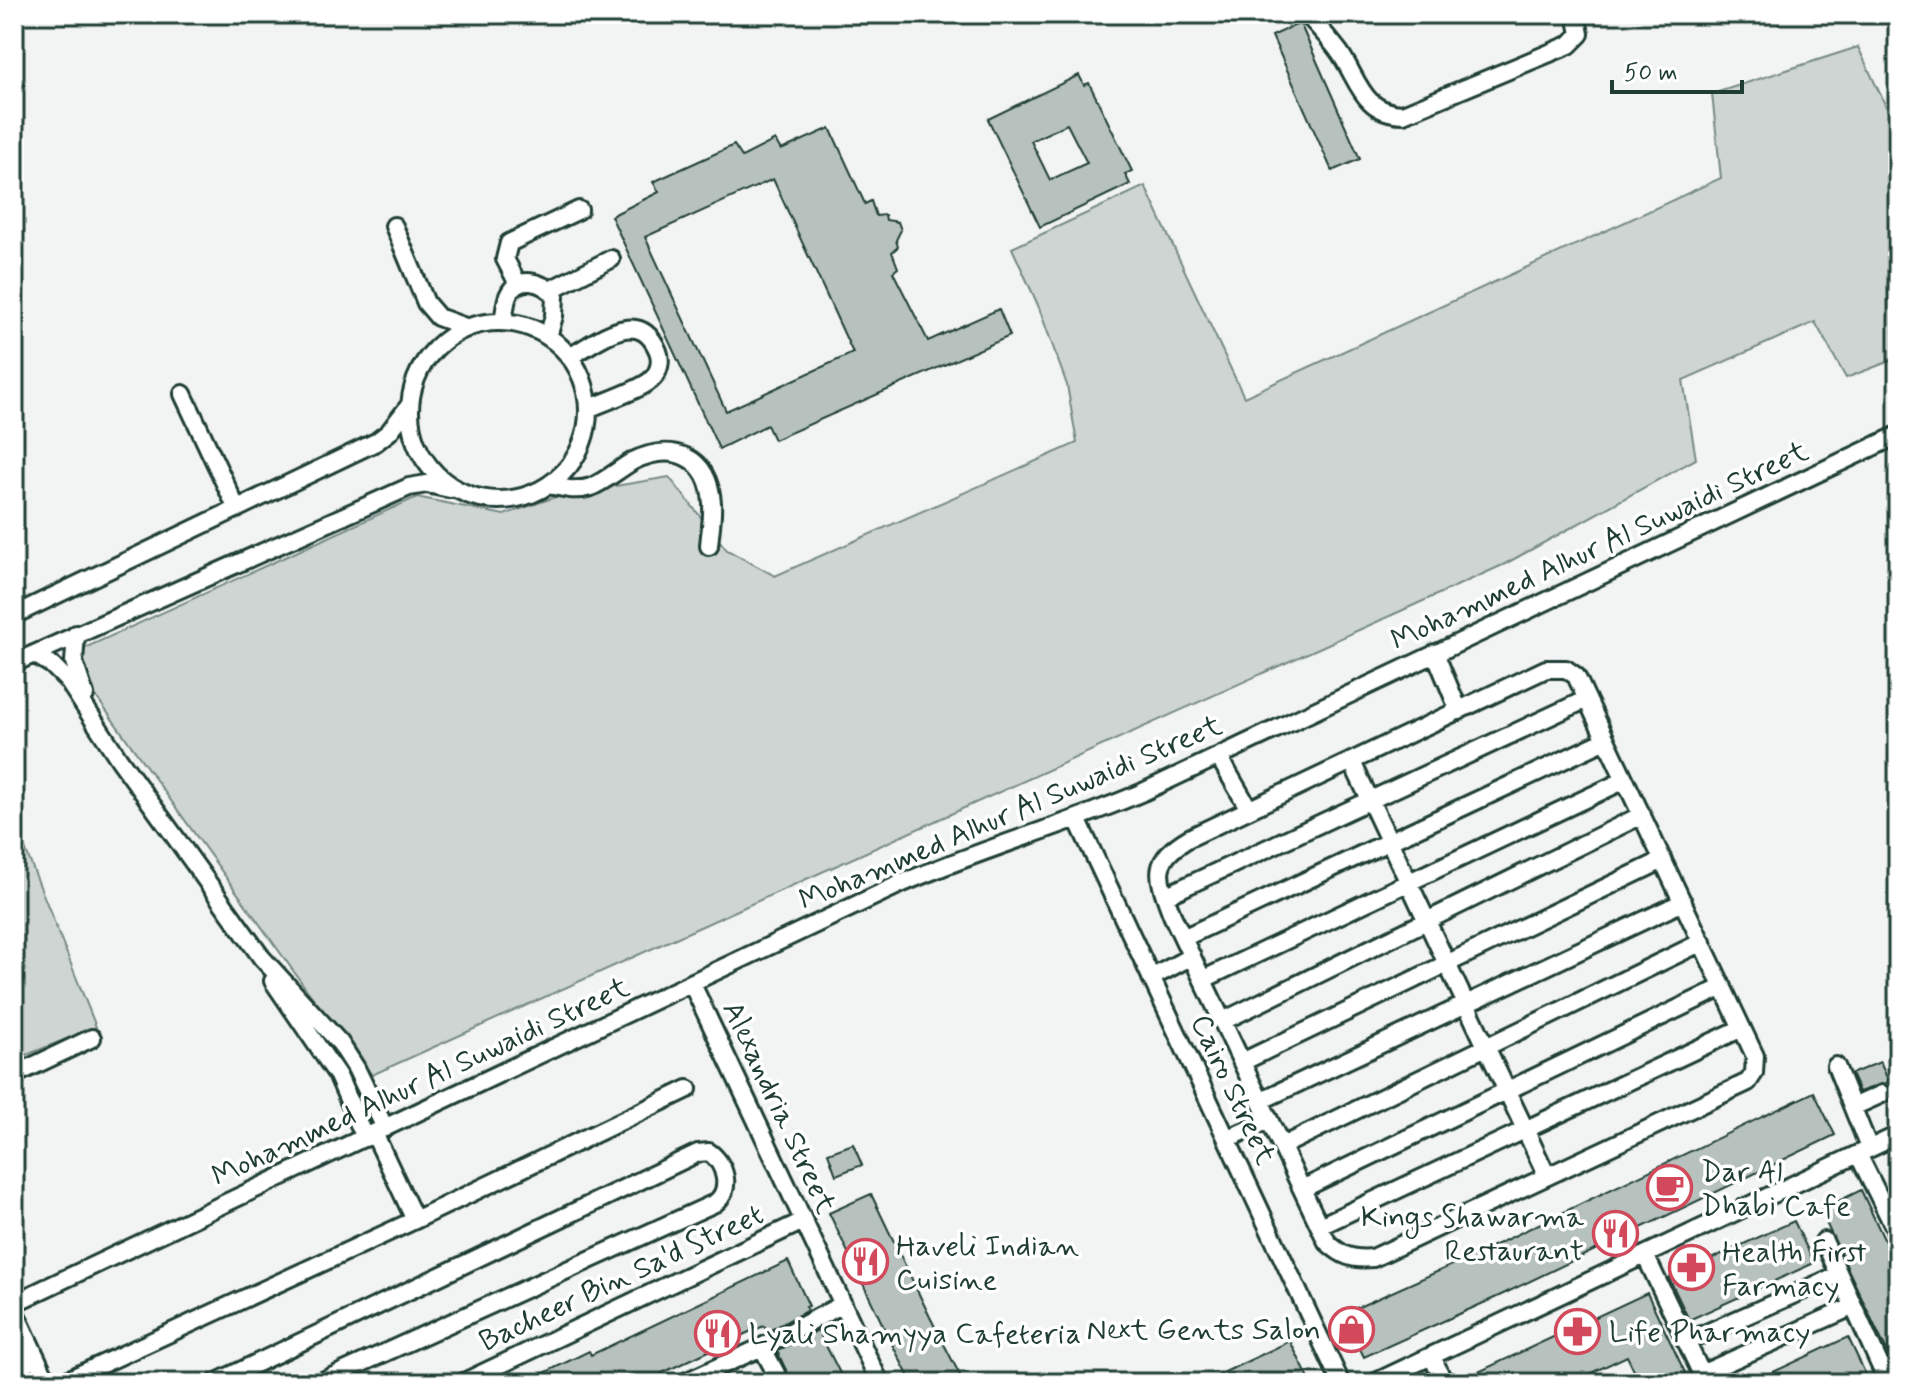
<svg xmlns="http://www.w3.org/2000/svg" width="1912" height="1397" viewBox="0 0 1912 1397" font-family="Mynerve,sans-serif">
<rect width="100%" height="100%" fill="#f2f3f3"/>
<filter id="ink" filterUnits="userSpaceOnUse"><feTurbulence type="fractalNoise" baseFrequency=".0125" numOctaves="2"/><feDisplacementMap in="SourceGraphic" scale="16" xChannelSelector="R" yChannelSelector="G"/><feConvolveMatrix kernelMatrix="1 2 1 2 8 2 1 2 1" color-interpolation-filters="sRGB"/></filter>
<g filter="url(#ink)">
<!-- green -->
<path fill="#ced5d3" stroke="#768984" stroke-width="2" d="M 1858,47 L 1898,132 L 1898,358 L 1846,378 L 1815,322 L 1683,380 L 1696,459 L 1505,564 L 372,1075 L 307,990 L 87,684 L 80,650 L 417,497 L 504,515 L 561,495 L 669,477 L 727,550 L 775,576 L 1077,443 L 1067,385 L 1037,303 L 1012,248 L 1145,186 L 1244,397 L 1721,178 L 1712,94 Z
M 14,821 L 96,1027 L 14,1060 Z"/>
<!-- building -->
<path fill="#b7c1bd" stroke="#1f3d34" stroke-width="2" fill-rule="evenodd" d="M 1300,23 L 1360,159 L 1332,171 L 1272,36 Z
M 1079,75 L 1084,85 L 1089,83 L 1132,171 L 1125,174 L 1130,184 L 1040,227 L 988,119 ZM 1067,124 L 1087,163 L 1050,180 L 1031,141 Z
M 830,128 L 865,204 L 871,201 L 876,216 L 885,215 L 886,220 L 898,222 L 901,230 L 896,240 L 898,247 L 892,252 L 898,268 L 893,272 L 928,341 L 999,309 L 1010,336 L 774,440 L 767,425 L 719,449 L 611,216 L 659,192 L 653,182 L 734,145 L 742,157 L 775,140 L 781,150 ZM 773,179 L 853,353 L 726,411 L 645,237 Z
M 1880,1062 L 1889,1082 L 1859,1092 L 1851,1074 Z
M 1814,1092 L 1835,1135 L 1499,1296 L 1364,1357 L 1343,1314 L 1470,1257 Z
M 853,1144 L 862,1165 L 836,1175 L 828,1153 Z
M 1861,1190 L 1898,1269 L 1898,1375 L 1820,1210 Z
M 871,1194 L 930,1317 L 964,1383 L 912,1383 L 891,1342 L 829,1213 Z
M 1794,1221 L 1814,1263 L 1689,1320 L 1669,1278 Z
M 788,1261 L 809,1306 L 806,1307 L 808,1310 L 767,1332 L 764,1326 L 747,1333 L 641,1383 L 524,1383 L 589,1351 L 591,1355 Z
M 1647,1293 L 1690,1383 L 1640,1383 L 1627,1356 L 1570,1383 L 1455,1383 Z
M 818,1330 L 845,1383 L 792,1383 L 777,1351 Z
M 1848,1337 L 1867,1377 L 1853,1383 L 1750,1383 Z
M 1290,1341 L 1311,1383 L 1204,1383 L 1227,1371 Z"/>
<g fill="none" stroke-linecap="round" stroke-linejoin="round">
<defs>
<path id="minor" d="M 1307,14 C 1318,27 1330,39 1340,53 C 1359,81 1363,113 1403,114 L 1569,45 L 1580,34 L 1576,14
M 394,226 L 426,303 L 438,317 L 468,328
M 518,284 L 505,259 L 509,243 L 579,210
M 550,290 L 611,259
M 503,321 C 505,313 505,303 508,296 C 517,274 543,281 555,296 L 554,316 L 548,337
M410 411a89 89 0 1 1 178 0a89 89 0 1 1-178 0Z
M 569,357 C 599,341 639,305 658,351 C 662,361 659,373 651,380 C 640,390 603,402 588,409
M 183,394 L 237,509
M 549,485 C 563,488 576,492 591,487 C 606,481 619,469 633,461 C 673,442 709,456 712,503 C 713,517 710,532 709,546
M 14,615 L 376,442 L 389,432 L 409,406
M 76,634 L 74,662 L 85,695
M 1435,653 L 1459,711
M 34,654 L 52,665 L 68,681 L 119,759 L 262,958 L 340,1043 L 356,1068 L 385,1128
M 14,663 L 409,487 L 427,484 L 450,489
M 1546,669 L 1566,669 L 1576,676 L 1755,1056 L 1754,1073 L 1748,1082 L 1373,1258 C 1352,1260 1342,1256 1327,1242 L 1172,915 C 1158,877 1149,862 1189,838 Z
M 1219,757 L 1249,809
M 1352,762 L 1547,1176
M 1077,819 L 1341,1383
M 1165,896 L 1587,699
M 1183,938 L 1606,740
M 1151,978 L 1192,956
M 1204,979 L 1625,780
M 273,981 L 338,1076 L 365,1138
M 692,984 L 880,1383
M 1223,1021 L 1642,815
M 1242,1062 L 1663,860
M 1836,1066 L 1869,1148
M 14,1075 L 92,1038
M 1260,1101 L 1683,902
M 1853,1107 L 1882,1094
M 374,1133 L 415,1220
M 1227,1139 L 1269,1120
M 1282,1146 L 1702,942
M 1858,1154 L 1898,1235
M 1302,1189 L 1723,987
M 1320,1226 L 1742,1028
M 1824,1241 L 1888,1383
M 1645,1255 L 1706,1383
M 14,1303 L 896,886 C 977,850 1062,827 1143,792 L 1898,435
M 14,1310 L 48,1383
M 1686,1342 L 1838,1275
M 762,1347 L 781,1383
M 1432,1356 L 1444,1383
M 14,1368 L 36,1358
M 1701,1374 L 1852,1307
M 61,1383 L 415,1220 L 688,1089
M 215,1383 L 698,1153 L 709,1152 C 725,1163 733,1190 715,1203 L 318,1383
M 462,1383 L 803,1221
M 683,1383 L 762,1347 L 843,1304
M 1374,1383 L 1898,1135"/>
</defs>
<!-- minor casing -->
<use href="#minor" stroke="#1f3d34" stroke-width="22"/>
<!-- minor -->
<use href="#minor" stroke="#fff" stroke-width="16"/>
</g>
</g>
<!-- icons -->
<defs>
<symbol id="cafe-ring" viewBox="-11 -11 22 22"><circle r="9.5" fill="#fff" stroke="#d1495b" stroke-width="1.5"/><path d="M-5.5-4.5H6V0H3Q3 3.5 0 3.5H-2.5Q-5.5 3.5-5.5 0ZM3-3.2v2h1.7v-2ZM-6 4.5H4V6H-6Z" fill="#d1495b"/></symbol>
<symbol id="restaurant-ring" viewBox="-11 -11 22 22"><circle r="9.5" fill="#fff" stroke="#d1495b" stroke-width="1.5"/><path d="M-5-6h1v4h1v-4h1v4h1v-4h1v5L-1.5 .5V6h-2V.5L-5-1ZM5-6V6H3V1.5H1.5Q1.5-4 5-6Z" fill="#d1495b"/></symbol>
<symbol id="pharmacy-ring" viewBox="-11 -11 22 22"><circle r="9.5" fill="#fff" stroke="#d1495b" stroke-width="1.5"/><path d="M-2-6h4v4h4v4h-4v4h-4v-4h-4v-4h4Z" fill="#d1495b"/></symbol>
<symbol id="shop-ring" viewBox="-11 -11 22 22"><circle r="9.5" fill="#fff" stroke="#d1495b" stroke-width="1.5"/><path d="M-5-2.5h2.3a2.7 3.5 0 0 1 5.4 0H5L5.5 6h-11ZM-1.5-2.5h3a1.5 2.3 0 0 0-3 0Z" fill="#d1495b"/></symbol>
</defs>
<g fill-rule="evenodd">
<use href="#cafe-ring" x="1644" y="1162" width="51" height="51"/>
<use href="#restaurant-ring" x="1590" y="1208" width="51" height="51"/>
<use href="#restaurant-ring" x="840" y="1236" width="51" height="51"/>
<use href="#pharmacy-ring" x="1666" y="1242" width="51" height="51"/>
<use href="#shop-ring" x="1326" y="1304" width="51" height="51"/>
<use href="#pharmacy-ring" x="1552" y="1306" width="51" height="51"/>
<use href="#restaurant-ring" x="692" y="1308" width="51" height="51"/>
</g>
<g text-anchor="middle" stroke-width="7" stroke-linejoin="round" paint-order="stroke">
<!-- street labels -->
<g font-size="30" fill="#1f3d34" stroke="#fff">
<text transform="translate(1599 545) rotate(-25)" y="10">Mohammed Alhur Al Suwaidi Street</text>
<text transform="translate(1010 812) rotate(-23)" y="10">Mohammed Alhur Al Suwaidi Street</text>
<text transform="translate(420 1081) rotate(-25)" y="10">Mohammed Alhur Al Suwaidi Street</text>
<text transform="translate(1234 1089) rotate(65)" y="10">Cairo Street</text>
<text transform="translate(780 1107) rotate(65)" y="10">Alexandria Street</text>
<text transform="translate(621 1277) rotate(-25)" y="10">Bacheer Bin Sa'd Street</text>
</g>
<!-- poi labels -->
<g font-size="30" fill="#1f3d34" stroke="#fff" text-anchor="start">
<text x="1701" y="1181">Dar Al<tspan x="1701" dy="34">Dhabi Cafe</tspan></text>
<text x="1584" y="1226" text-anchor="end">Kings Shawarma<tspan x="1584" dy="34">Restaurant</tspan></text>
<text x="896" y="1255">Haveli Indian<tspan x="896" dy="34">Cuisine</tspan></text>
<text x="1722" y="1261">Health First<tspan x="1722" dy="34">Farmacy</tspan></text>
<text x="1321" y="1339" text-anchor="end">Next Gents Salon</text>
<text x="1609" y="1341">Life Pharmacy</text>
<text x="749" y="1343">Lyali Shamyya Cafeteria</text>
</g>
</g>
<!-- margin -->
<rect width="1912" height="1397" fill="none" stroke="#fff" stroke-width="48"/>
<rect x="24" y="24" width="1864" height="1349" fill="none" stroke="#1f3d34" stroke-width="3" filter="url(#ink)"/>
<!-- scale -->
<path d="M1612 80v12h130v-12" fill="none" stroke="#1f3d34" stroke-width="4"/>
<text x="1624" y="80" font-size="24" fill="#1f3d34" stroke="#ffffff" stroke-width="6" paint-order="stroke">50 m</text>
</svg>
